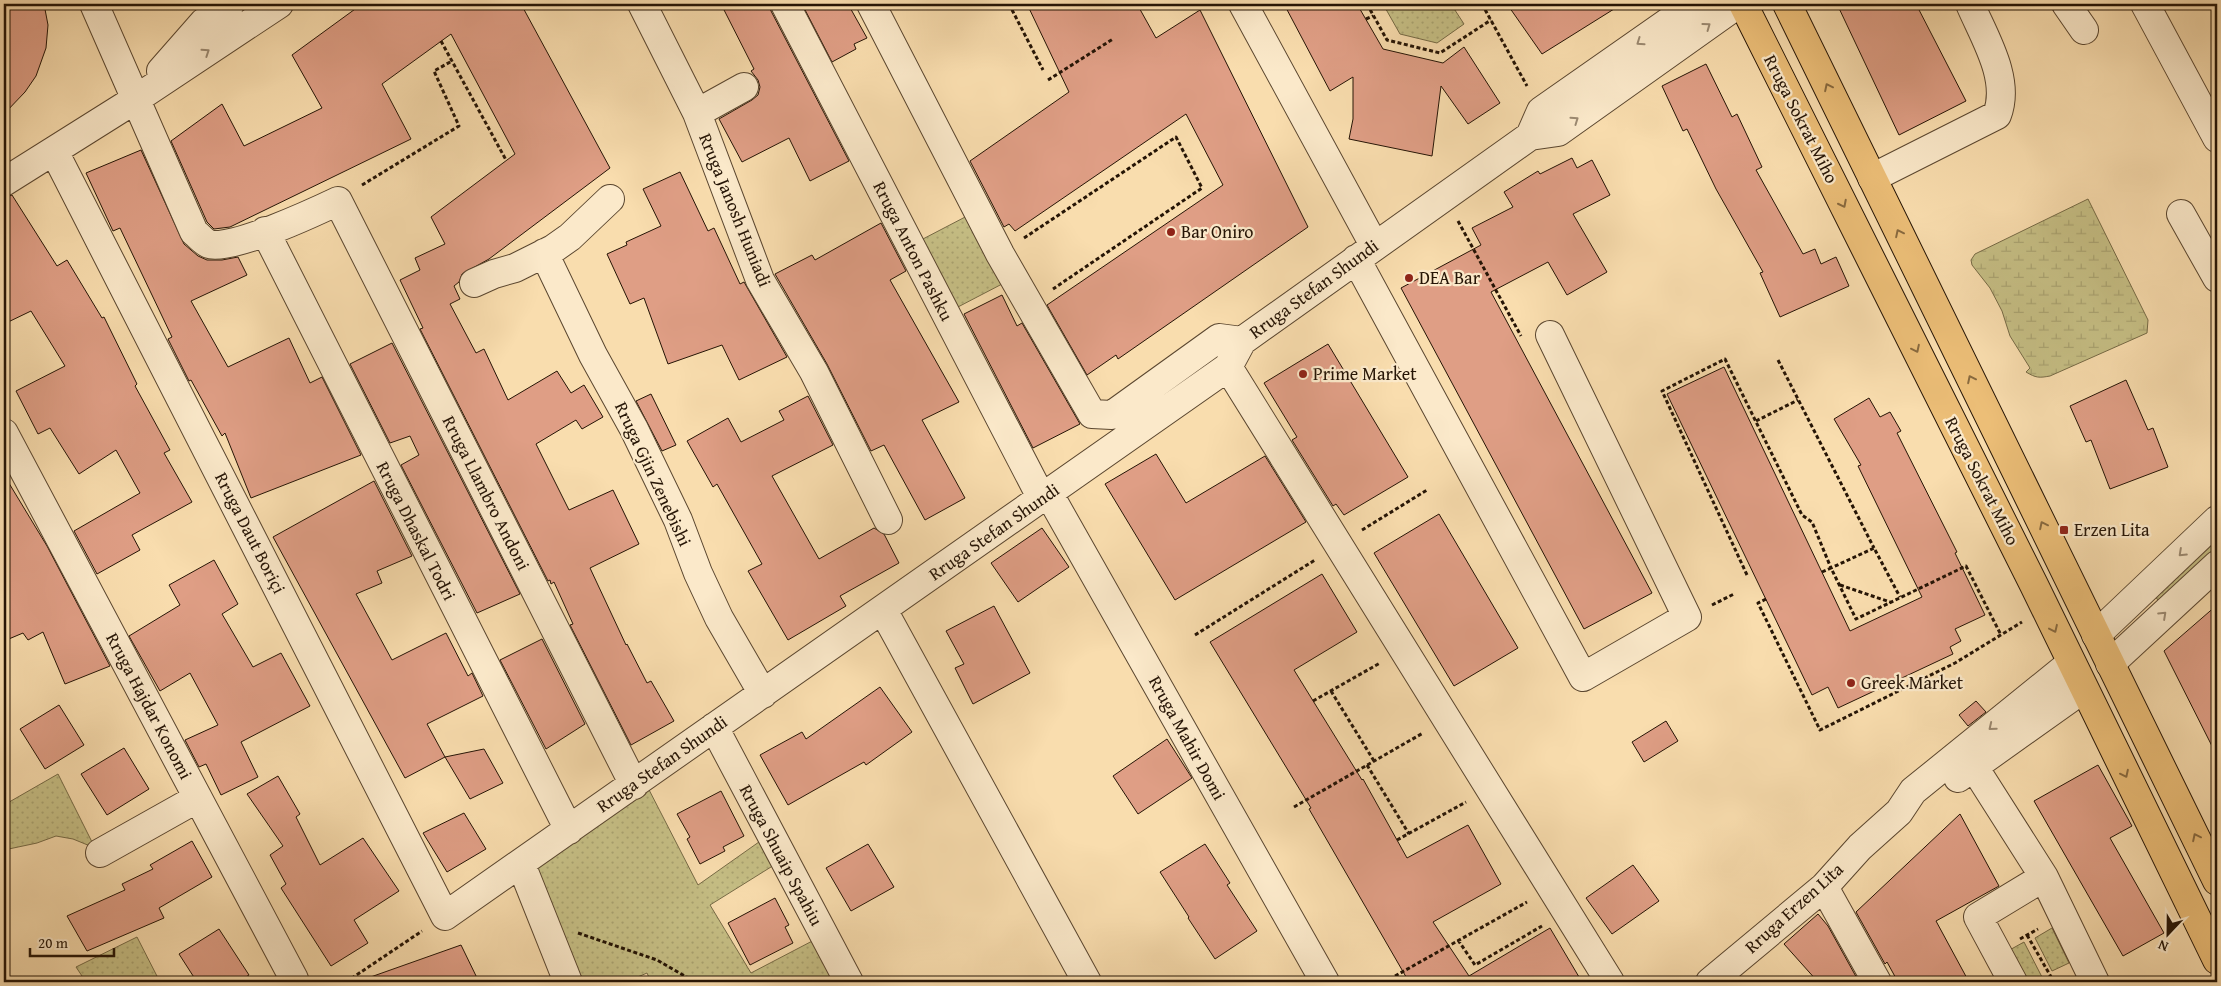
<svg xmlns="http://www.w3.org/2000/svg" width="2221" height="986" viewBox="0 0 2221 986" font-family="'Gentium Book Plus',serif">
<defs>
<pattern id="grass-dots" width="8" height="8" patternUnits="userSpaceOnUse" patternTransform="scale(1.25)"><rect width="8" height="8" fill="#c6bf85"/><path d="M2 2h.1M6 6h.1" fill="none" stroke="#aaa371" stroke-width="1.8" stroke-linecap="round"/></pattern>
<pattern id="wetland-marsh" width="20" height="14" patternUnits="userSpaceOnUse" patternTransform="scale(1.25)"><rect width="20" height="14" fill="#c6bf85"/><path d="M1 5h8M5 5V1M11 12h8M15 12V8" fill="none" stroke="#aaa371"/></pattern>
</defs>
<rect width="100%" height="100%" fill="#f9ddae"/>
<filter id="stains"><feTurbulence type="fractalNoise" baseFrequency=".004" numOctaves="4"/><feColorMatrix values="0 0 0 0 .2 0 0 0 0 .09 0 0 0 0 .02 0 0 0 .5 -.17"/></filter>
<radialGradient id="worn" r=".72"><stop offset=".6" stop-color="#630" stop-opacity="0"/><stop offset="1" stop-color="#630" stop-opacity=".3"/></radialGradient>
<!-- grass -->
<path fill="url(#grass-dots)" stroke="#766a45" d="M 1383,4 L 1451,4 L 1464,24 L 1437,43 L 1400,34 Z
M 969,215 L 1004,283 L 956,308 L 921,240 Z
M 2217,524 L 2217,553 L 2161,604 L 2146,585 Z
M 58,774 L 95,848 L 73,839 L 56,836 L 37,843 L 4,850 L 4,805 Z
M 645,782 L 698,885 L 766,837 L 779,862 L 710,905 L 751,973 L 818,938 L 841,982 L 651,982 L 647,973 L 626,982 L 577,982 L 533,869 Z
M 2052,928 L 2069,963 L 2052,971 L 2035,938 Z
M 137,937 L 160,982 L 86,982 L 76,967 Z
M 2024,942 L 2043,979 L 2037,982 L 2021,982 L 2006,952 Z"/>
<!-- wetland -->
<path fill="url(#wetland-marsh)" stroke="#766a45" d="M 2088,199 L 2148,320 L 2147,333 L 2050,376 C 2039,378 2036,378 2026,372 L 2030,368 L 2010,336 L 2002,311 L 1990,288 L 1972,265 L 1971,260 L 1975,254 Z"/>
<!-- building -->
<path fill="#df9e85" stroke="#251405" d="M 4,4 L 44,4 L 48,25 L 46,48 L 36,76 L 25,92 L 4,114 Z
M 362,4 L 521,4 L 610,168 L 489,259 L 462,274 L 459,282 L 454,286 L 460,299 L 450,304 L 476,353 L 484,349 L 508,400 L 557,371 L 571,393 L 584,385 L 603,417 L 582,429 L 576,420 L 536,444 L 569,510 L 613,490 L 639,544 L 590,568 L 626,645 L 627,644 L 647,683 L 651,681 L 674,721 L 631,745 L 570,625 L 573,624 L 554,582 L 551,584 L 550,580 L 548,581 L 420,329 L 423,328 L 400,280 L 420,270 L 415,258 L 445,244 L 431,217 L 515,154 L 451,34 L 382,84 L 411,139 L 230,227 L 214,229 L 207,222 L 171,141 L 222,104 L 244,146 L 322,108 L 292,55 Z
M 721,4 L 769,4 L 771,11 L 849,161 L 810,181 L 789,138 L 742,162 L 719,119 L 752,100 L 758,95 L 760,87 L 758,80 L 751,71 L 754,69 Z
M 802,4 L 848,4 L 867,38 L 854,44 L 856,49 L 832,62 Z
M 1027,4 L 1137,4 L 1156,38 L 1200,10 L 1308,227 L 1118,359 L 1116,355 L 1087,375 L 1047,305 L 1223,185 L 1186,114 L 1015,231 L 1009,224 L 1004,227 L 970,161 L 1069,92 Z
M 1284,4 L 1357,4 L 1383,49 L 1443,63 L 1464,47 L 1500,103 L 1468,124 L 1441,86 L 1432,156 L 1349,139 L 1353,119 L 1353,77 L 1330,91 Z
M 1507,4 L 1622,4 L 1542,54 Z
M 1837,4 L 1916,4 L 1966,101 L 1899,135 Z
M 1706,64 L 1732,117 L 1737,114 L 1762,167 L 1756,170 L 1803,254 L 1815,249 L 1821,264 L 1836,257 L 1849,286 L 1780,317 L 1760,273 L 1763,272 L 1716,189 L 1687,129 L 1683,131 L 1662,86 Z
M 141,150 L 184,244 L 198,256 L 207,260 L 222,260 L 238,257 L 247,275 L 191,301 L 228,367 L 289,338 L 310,383 L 322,377 L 361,455 L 251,498 L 225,433 L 222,436 L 191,380 L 189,381 L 168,339 L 172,337 L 120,228 L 113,231 L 86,173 Z
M 1572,158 L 1577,168 L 1592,160 L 1610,195 L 1573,214 L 1607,272 L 1567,295 L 1548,262 L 1491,292 L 1652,593 L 1584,629 L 1401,288 L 1481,245 L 1472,228 L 1513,207 L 1504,192 L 1538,171 L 1540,174 Z
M 680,172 L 708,231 L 714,228 L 740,284 L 744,282 L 787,357 L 739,380 L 722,345 L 668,364 L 644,298 L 630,304 L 607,254 L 627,245 L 626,242 L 661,226 L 643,189 Z
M 12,195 L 57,266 L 67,260 L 102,318 L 104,317 L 137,384 L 135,386 L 170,450 L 164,453 L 192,502 L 132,535 L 140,550 L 97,574 L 74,531 L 140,493 L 116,450 L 79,474 L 50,428 L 38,434 L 16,391 L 65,366 L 31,311 L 4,324 L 4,198 Z
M 881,223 L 906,271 L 890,280 L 959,402 L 922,420 L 965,498 L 925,520 L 884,445 L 871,451 L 827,364 L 775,274 L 812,255 L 815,260 Z
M 1002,295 L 1017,326 L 1022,323 L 1080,424 L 1033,448 L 964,314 Z
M 392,343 L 520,594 L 477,613 L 401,465 L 419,455 L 410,436 L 390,443 L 350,364 Z
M 1328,344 L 1408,477 L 1344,515 L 1336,504 L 1333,506 L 1292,440 L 1297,437 L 1264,383 Z
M 1724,367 L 1850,631 L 1922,597 L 1858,466 L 1861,465 L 1834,419 L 1869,398 L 1880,417 L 1890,412 L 1901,431 L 1897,433 L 1957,552 L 1955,553 L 1985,615 L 1955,629 L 1961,641 L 1950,647 L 1953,654 L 1838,708 L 1828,687 L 1812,695 L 1667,394 Z
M 2126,380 L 2148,430 L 2153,428 L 2168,467 L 2110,489 L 2091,440 L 2086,442 L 2070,406 Z
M 651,394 L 676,445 L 662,451 L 636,401 Z
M 808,396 L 833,445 L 772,476 L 819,559 L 874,528 L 884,534 L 899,563 L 840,596 L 846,606 L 788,640 L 748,571 L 762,564 L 717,484 L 713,487 L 687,441 L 728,418 L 741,442 L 784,420 L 779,411 Z
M 1156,454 L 1186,503 L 1265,456 L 1306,522 L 1175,600 L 1105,484 Z
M 4,475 L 47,546 L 110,666 L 65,684 L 43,632 L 28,640 L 23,633 L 4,641 Z
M 374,481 L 412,556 L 377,571 L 382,583 L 356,594 L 392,660 L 446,633 L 468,676 L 472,673 L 483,696 L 427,724 L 445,757 L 405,778 L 273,537 Z
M 1439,514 L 1518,648 L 1454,686 L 1374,553 Z
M 1042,528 L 1069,567 L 1018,602 L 991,563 Z
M 214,560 L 238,604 L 222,614 L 253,667 L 281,653 L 310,706 L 241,742 L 258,777 L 221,795 L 206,764 L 199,767 L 185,740 L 218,725 L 190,673 L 160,691 L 129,636 L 180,605 L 169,585 Z
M 1322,574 L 1357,632 L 1294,670 L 1362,780 L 1363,779 L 1407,858 L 1468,825 L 1501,884 L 1433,922 L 1469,976 L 1550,928 L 1582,982 L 1409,982 L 1309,809 L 1311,808 L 1210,642 Z
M 2217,605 L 2217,756 L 2164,651 Z
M 994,606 L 1030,673 L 973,704 L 955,668 L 964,664 L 946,631 Z
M 542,639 L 585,724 L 546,749 L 500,660 Z
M 880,687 L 912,732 L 866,765 L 864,762 L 788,805 L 760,755 L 802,732 L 806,739 Z
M 1976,701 L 1986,712 L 1968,726 L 1959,715 Z
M 59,705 L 84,745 L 45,769 L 20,729 Z
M 1666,721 L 1678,741 L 1644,762 L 1632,742 Z
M 1167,739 L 1192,778 L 1138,814 L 1113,776 Z
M 124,748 L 149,789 L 107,815 L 81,774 Z
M 484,749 L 503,783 L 470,799 L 445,757 Z
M 2098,765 L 2132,826 L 2110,838 L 2164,933 L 2123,956 L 2034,801 Z
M 278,776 L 300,814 L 296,817 L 320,865 L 363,838 L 399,891 L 354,920 L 368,943 L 331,966 L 281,888 L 286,884 L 270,855 L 283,846 L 247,794 Z
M 721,791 L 744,836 L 723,847 L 725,851 L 700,864 L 687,839 L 690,837 L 677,814 Z
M 464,813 L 486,849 L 447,872 L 423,833 Z
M 1960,814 L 1999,886 L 1936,921 L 1969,982 L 1898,982 L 1887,962 L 1885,964 L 1856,912 Z
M 192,841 L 212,877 L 159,908 L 164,918 L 87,951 L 67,916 L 125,890 L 122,884 L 153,869 L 150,865 Z
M 868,844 L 894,887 L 851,911 L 826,868 Z
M 1205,844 L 1230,883 L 1227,885 L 1257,931 L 1215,959 L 1188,918 L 1189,917 L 1160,872 Z
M 1633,865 L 1659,901 L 1612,934 L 1586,898 Z
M 775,898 L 789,925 L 785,927 L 793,943 L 750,965 L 728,923 Z
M 1818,914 L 1828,926 L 1859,982 L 1818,982 L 1784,944 Z
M 219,929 L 249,975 L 237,982 L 197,982 L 179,954 Z
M 461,945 L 479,982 L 366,982 L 365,979 Z"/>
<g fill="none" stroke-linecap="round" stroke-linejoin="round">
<defs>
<path id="minor" d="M 94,4 L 194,232 C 198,235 204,242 209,244 C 229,252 317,211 338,201 L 634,785
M 642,4 L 697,113 L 760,280 L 814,372 L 888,520
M 785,4 L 1042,499
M 871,4 L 1000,254 L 1092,414 L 1112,415 L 1219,338 L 1242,341
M 1243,4 L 1374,245
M 2066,4 L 2084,30
M 2145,4 L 2217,138
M 161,71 L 204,22 L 230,4
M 697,113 L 744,87
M 1530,136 L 1541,111 L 1694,4
M 54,151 L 445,916 L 1228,367 L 1242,341 L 1530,136 L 1558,132 L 1738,4
M 1872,178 L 1997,115 C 2011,79 1984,37 1970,4
M 4,182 L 136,99 L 279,4
M 2181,214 L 2217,278
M 265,231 L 569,830
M 544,253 L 593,355 L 634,429 L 678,520 L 698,573 L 719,618 L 763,694
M 1356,259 L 1583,677 L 1687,617 L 1550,335
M 474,283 L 494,274 L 515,268 L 553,249 L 570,237 L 610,199
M 1228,367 L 1610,982
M 4,433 L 294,979
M 1049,494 L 1325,982
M 883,610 L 1087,982
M 2096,635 L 2217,520
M 2110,664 L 2217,565
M 714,727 L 849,982
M 1974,767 L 2044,877 L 2095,982
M 1958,778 L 2083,689
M 100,853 L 198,798
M 521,864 L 568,982
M 1824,887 L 1877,982
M 1710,982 L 1824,887 L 1860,847 L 1899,812 L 1913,791 L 2070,664
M 2013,982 L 1978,917 L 2044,877"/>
<path id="major" d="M 1743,4 L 2034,585 L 2217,960
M 1787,4 L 2217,881"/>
</defs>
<!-- minor casing -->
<use href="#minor" stroke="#5a462f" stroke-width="30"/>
<!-- major casing -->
<use href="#major" stroke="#251405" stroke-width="30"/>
<!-- path -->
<path stroke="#251405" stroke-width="3" stroke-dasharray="4 2.5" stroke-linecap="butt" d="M 1009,4 L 1043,70
M 1367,4 L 1387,40 L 1440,53 L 1491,20
M 1482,4 L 1527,86
M 1366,19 L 1373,16
M 441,41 L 506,160
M 1048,80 L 1113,39
M 362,185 L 459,126 L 434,71 L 452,61
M 1458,221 L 1521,336
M 1024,238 L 1176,137 L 1202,188 L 1053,289
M 1778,360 L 1874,548
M 1756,421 L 1798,400
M 1362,530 L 1427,490
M 1822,572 L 1831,568 L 1856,619 L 1966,566 L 2001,635
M 1747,575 L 1662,391 L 1725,359 L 1802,515 L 1812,522 L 1831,568 L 1874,548 L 1900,597
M 1840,585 L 1890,602
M 1766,599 L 1758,603 L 1820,730 L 1955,663 L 2022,622
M 1712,605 L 1734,594
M 1195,635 L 1315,560
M 1331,691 L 1374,761
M 1313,701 L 1380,663
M 1367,765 L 1409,834
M 1294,807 L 1423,733
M 1397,840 L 1466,802
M 578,933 L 657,960 L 695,982
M 2027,935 L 2054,982
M 2020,939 L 2038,929
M 1458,940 L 1475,965 L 1542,926
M 1395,976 L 1527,902
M 346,982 L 422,931"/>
<!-- minor -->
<use href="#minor" stroke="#fbe9ca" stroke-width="28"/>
<!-- major -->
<use href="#major" stroke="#ecbe77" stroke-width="28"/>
</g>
<!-- one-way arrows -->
<defs><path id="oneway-chevron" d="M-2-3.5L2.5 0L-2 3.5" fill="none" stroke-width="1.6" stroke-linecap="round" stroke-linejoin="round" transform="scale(1.25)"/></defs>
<g stroke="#9b8971">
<use href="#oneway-chevron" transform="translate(1707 26) rotate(-36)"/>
<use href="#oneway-chevron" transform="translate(1640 42) rotate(145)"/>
<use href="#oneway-chevron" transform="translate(206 52) rotate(-34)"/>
<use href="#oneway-chevron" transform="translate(1575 120) rotate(-35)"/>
<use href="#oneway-chevron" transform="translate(2182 553) rotate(137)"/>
<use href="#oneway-chevron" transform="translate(2163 615) rotate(-43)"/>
<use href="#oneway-chevron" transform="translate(1992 727) rotate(141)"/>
</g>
<g stroke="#88693e">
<use href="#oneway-chevron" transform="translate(1828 87) rotate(-116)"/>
<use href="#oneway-chevron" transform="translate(1843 204) rotate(63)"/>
<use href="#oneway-chevron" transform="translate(1899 233) rotate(-116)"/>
<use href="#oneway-chevron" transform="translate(1916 349) rotate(64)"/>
<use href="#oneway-chevron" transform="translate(1971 379) rotate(-116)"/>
<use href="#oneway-chevron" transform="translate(2043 525) rotate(-116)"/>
<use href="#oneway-chevron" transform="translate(2054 629) rotate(65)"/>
<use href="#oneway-chevron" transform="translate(2125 774) rotate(64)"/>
<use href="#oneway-chevron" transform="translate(2196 837) rotate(-116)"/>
</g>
<!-- markers -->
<g fill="#8f2418" stroke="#fbe9ca" stroke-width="2">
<circle cx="1171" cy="232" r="5"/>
<circle cx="1409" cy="278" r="5"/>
<circle cx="1303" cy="374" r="5"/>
<rect x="2059" y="525" width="10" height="10" rx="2.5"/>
<circle cx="1851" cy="683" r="5"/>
</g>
<g text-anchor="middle" stroke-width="4.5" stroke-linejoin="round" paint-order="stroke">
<!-- street labels -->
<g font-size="18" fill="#251405" stroke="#fbe9ca">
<text transform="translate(1801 119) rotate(63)" y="6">Rruga Sokrat Miho</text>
<text transform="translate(735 210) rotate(68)" y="6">Rruga Janosh Huniadi</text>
<text transform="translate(913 251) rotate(63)" y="6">Rruga Anton Pashku</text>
<text transform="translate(1314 289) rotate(-36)" y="6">Rruga Stefan Shundi</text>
<text transform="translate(653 474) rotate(65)" y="6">Rruga Gjin Zenebishi</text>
<text transform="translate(1982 481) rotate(63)" y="6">Rruga Sokrat Miho</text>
<text transform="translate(486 493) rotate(63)" y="6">Rruga Llambro Andoni</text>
<text transform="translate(416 531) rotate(63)" y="6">Rruga Dhaskal Todri</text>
<text transform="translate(994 532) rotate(-35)" y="6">Rruga Stefan Shundi</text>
<text transform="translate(250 533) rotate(63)" y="6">Rruga Daut Boriçi</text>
<text transform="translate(149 706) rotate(62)" y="6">Rruga Hajdar Konomi</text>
<text transform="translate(1187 738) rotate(61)" y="6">Rruga Mahir Domi</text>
<text transform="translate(662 764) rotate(-35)" y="6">Rruga Stefan Shundi</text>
<text transform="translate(781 855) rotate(62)" y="6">Rruga Shuaip Spahiu</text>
<text transform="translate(1794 908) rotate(-42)" y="6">Rruga Erzen Lita</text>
</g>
<!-- poi labels -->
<g font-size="18" fill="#251405" stroke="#fbe9ca" text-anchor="start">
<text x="1181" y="238">Bar Oniro</text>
<text x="1419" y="284">DEA Bar</text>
<text x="1313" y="380">Prime Market</text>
<text x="2074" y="536">Erzen Lita</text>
<text x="1861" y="689">Greek Market</text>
</g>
</g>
<!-- margin -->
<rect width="2221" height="986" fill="none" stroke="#f9ddae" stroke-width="20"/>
<rect x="5" y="5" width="2211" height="976" fill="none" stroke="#251405" stroke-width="2.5"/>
<rect x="10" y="10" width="2201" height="966" fill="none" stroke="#251405"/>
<!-- north arrow -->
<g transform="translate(2168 934) rotate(202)" stroke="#fbe9ca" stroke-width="4" paint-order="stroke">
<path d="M0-4L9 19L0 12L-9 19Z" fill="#251405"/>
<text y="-8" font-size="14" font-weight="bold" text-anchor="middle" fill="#251405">N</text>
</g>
<!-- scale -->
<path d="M30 948v8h84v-8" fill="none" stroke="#251405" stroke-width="2.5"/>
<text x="38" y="948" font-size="15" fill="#251405" stroke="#fbe9ca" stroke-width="4" paint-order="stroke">20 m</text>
<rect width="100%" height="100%" filter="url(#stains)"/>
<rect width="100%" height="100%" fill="url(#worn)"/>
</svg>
